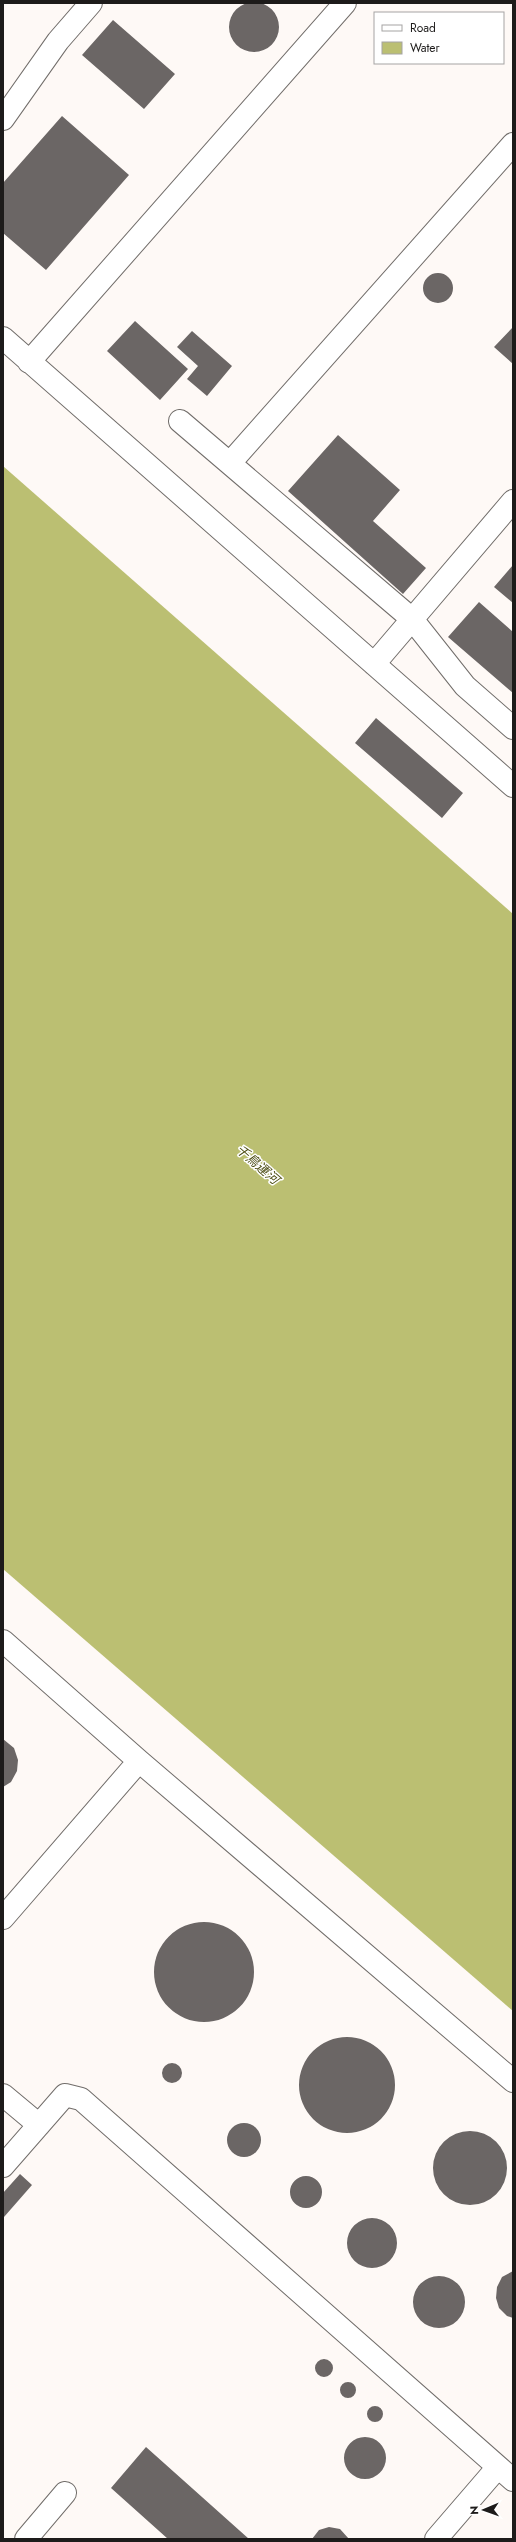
<svg xmlns="http://www.w3.org/2000/svg" width="516" height="2542" viewBox="0 0 516 2542" font-family="Jost,'Noto Sans JP',sans-serif">
<rect width="100%" height="100%" fill="#fef9f6"/>
<!-- water -->
<path fill="#bbbf72" d="M 3,466 L 513,914 L 513,2011 L 3,1569 Z"/>
<!-- building -->
<path fill="#6b6665" d="M229 27a25 25 0 1 1 50 0a25 25 0 1 1-50 0Z
M 113,20 L 175,74 L 144,109 L 82,55 Z
M 62,116 L 129,175 L 46,270 L 3,233 L 3,183 Z
M423 288a15 15 0 1 1 30 0a15 15 0 1 1-30 0Z
M 135,321 L 188,369 L 160,400 L 107,351 Z
M 513,327 L 513,364 L 494,347 Z
M 192,331 L 232,366 L 207,396 L 187,379 L 198,366 L 177,347 Z
M 338,435 L 400,490 L 373,521 L 426,568 L 403,594 L 288,491 Z
M 513,565 L 513,603 L 494,587 Z
M 479,602 L 513,632 L 513,693 L 448,637 Z
M 376,718 L 463,793 L 442,818 L 355,743 Z
M 3,1739 L 14,1748 L 18,1760 L 17,1771 L 11,1782 L 3,1787 Z
M154 1972a50 50 0 1 1 100 0a50 50 0 1 1-100 0Z
M299 2085a48 48 0 1 1 96 0a48 48 0 1 1-96 0Z
M162 2073a10 10 0 1 1 20 0a10 10 0 1 1-20 0Z
M227 2140a17 17 0 1 1 34 0a17 17 0 1 1-34 0Z
M433 2168a37 37 0 1 1 74 0a37 37 0 1 1-74 0Z
M 20,2174 L 32,2185 L 4,2217 L 3,2193 Z
M290 2192a16 16 0 1 1 32 0a16 16 0 1 1-32 0Z
M347 2243a25 25 0 1 1 50 0a25 25 0 1 1-50 0Z
M 513,2271 L 513,2318 L 507,2316 L 499,2308 L 496,2298 L 497,2287 L 502,2277 Z
M413 2302a26 26 0 1 1 52 0a26 26 0 1 1-52 0Z
M315 2368a9 9 0 1 1 18 0a9 9 0 1 1-18 0Z
M340 2390a8 8 0 1 1 16 0a8 8 0 1 1-16 0Z
M367 2414a8 8 0 1 1 16 0a8 8 0 1 1-16 0Z
M344 2458a21 21 0 1 1 42 0a21 21 0 1 1-42 0Z
M 146,2447 L 249,2539 L 168,2539 L 111,2488 Z
M 329,2527 L 340,2529 L 349,2539 L 312,2539 L 319,2530 Z"/>
<g fill="none" stroke-linecap="round" stroke-linejoin="round">
<defs>
<path id="minor" d="M 3,119 L 58,41 L 91,3
M 3,338 L 513,786
M 29,362 L 345,3
M 180,421 L 412,619 L 465,686 L 513,728
M 230,463 L 513,144
M 374,664 L 513,501
M 3,1641 L 139,1761 L 513,2081
M 3,1918 L 139,1761
M 3,2095 L 39,2125
M 3,2166 L 65,2095 L 81,2099 L 513,2480
M 26,2539 L 65,2493
M 436,2539 L 498,2467"/>
</defs>
<!-- minor casing -->
<use href="#minor" stroke="#716d6a" stroke-width="24"/>
<!-- minor -->
<use href="#minor" stroke="#fff" stroke-width="22"/>
</g>
<g text-anchor="middle" stroke-width="3" stroke-linejoin="round" paint-order="stroke">
<!-- water labels -->
<g font-size="13" font-style="italic" fill="#4b4c12" stroke="#fff">
<text transform="translate(258 1164) rotate(41)" y="5">千鳥運河</text>
</g>
</g>
<!-- border -->
<rect width="516" height="2542" fill="none" stroke="#1d1b1a" stroke-width="8"/>
<!-- legend -->
<rect x="374" y="12" width="130" height="52" fill="#ffffff" stroke="#a5a4a3"/>
<rect x="382" y="25" width="20" height="6" fill="#ffffff" stroke="#a5a4a3"/>
<text x="410" y="32" font-size="12" fill="#1d1b1a">Road</text>
<rect x="382" y="42" width="20" height="12" fill="#bbbf72" stroke="#a5a4a3"/>
<text x="410" y="52" font-size="12" fill="#1d1b1a">Water</text>
<!-- north arrow -->
<g transform="translate(484 2510) rotate(268)" stroke="#ffffff" stroke-width="3" paint-order="stroke">
<path d="M0-3L7 15L0 10L-7 15Z" fill="#1d1b1a"/>
<text y="-6" font-size="11" font-weight="bold" text-anchor="middle" fill="#1d1b1a">N</text>
</g>
</svg>
